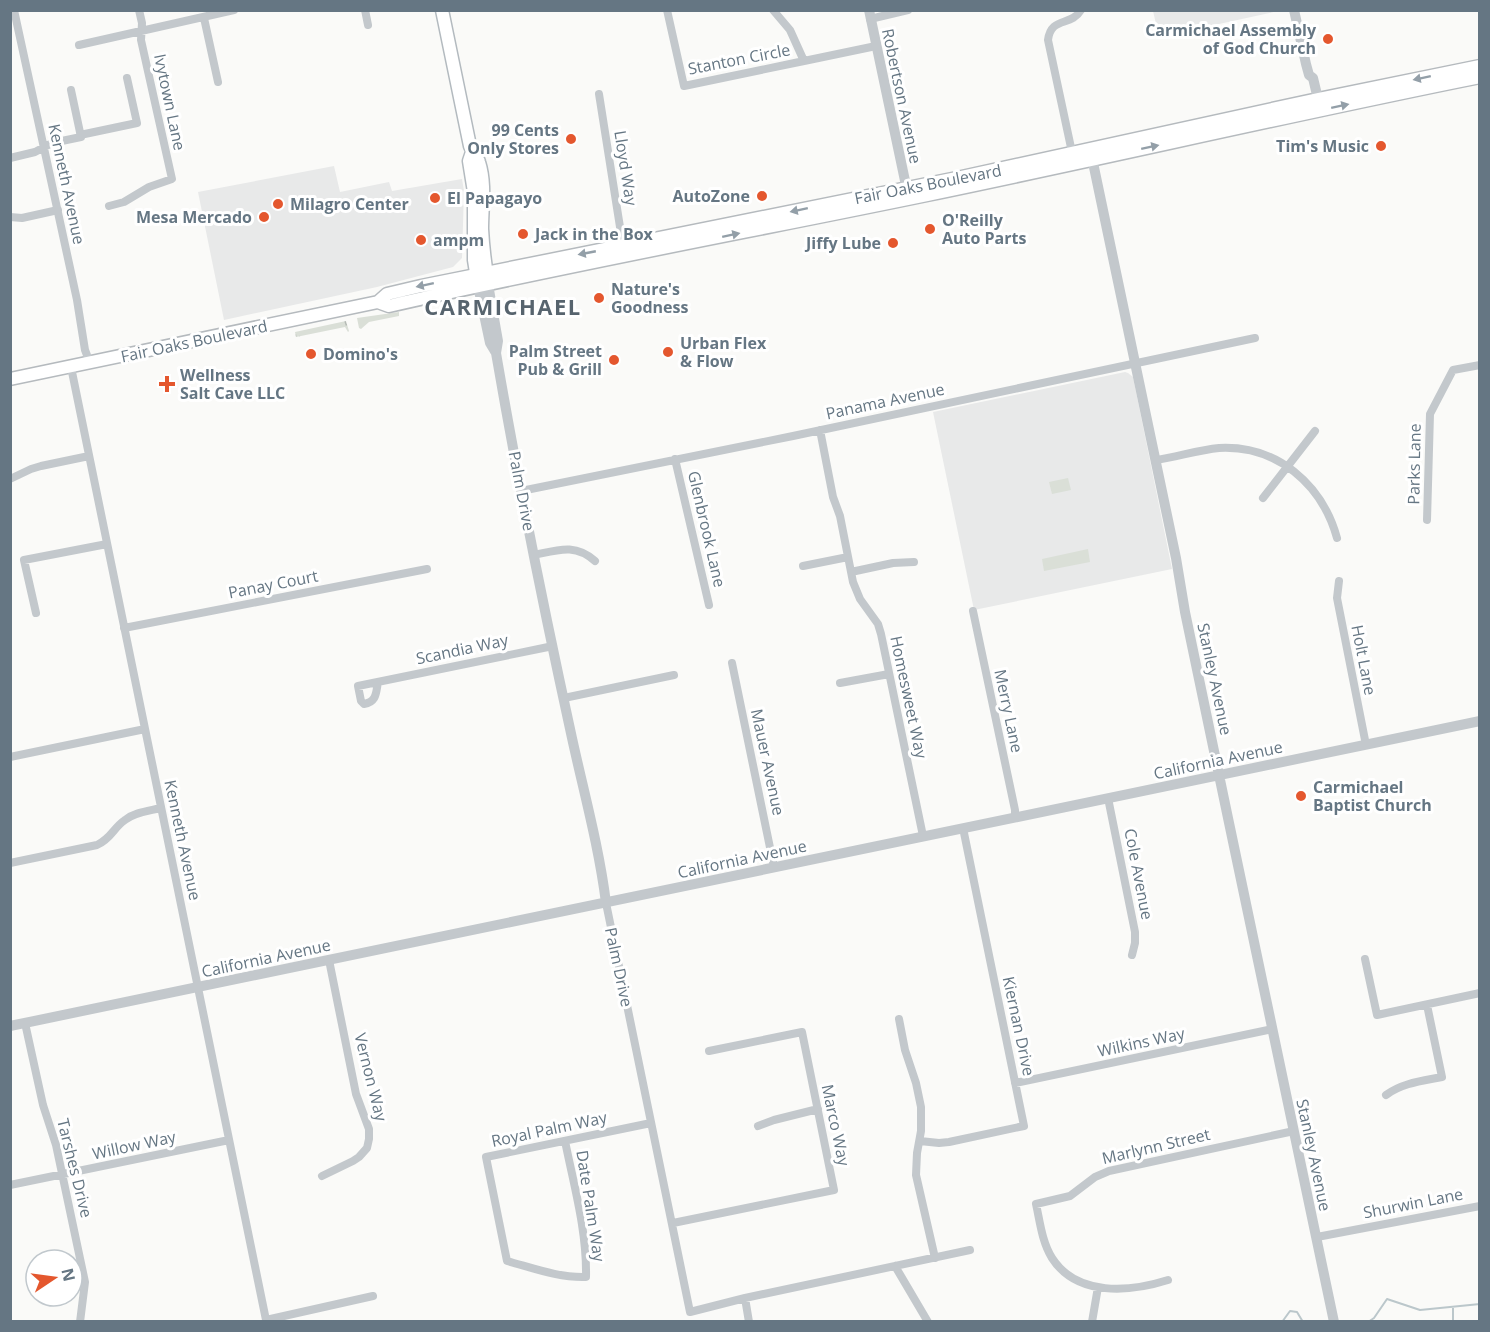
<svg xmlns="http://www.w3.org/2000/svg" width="1490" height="1332" viewBox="0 0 1490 1332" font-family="'Open Sans',sans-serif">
<defs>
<pattern id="grass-tufts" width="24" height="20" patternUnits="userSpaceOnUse" patternTransform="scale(1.5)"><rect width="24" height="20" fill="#dadfd7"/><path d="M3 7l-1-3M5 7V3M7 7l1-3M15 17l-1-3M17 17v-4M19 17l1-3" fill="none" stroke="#b4b9b4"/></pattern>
</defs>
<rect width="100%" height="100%" fill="#fafaf8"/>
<!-- built -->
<path fill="#e8e9e9" d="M 1283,10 L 1159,37 L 1153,11 L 1153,10 Z
M 334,166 L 340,192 L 389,182 L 392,191 L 462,179 L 464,191 L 462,258 L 453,267 L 377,287 L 224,320 L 198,192 Z
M 1125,372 L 1128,373 L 1133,377 L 1172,569 L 974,610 L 933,412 Z"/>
<!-- grass -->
<path fill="url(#grass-tufts)" d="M 399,312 L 399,316 L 369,322 L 361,329 L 359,328 L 357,318 Z
M 346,321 L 349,331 L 348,332 L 345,327 L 296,337 L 295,332 Z"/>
<!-- park -->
<path fill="#dadfd7" d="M 1068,478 L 1071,490 L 1052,494 L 1049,482 Z
M 1088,549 L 1090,562 L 1044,571 L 1042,559 Z"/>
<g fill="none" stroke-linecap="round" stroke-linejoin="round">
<!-- stream -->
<path stroke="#bbc7cb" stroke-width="2" d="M 1282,1322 L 1290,1311 L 1297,1312 L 1303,1322
M 1368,1322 L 1374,1318 L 1387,1299 L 1420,1310 L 1480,1304
M 1453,1322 L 1453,1307"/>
<defs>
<path id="secondary" d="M 442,10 L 470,146 C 472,152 478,157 479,162 C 486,184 482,207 482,229 C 483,247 485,264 488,281
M 472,152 L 469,161 L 474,192 L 474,260 L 478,285"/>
<path id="primary" d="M 378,302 L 387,294 L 421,286 L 957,178 L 1318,99 L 1480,66
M 10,379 L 378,302 L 389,306 C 567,265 748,232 927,195 C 1111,157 1295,114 1480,77"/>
</defs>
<!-- secondary casing -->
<use href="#secondary" stroke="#b3babf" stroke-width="15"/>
<!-- primary casing -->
<use href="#primary" stroke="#b5babe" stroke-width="15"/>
<!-- minor -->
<path stroke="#c3c8cc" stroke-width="8" d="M 14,10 L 77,300 L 85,350 L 90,363
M 365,10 L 368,25
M 667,10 L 684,86 L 804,61 L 790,30 L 773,10
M 204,18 L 218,82
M 870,19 L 908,10
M 79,45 L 234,10
M 804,61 L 876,46
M 599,94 L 623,246
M 80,135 L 137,123 L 127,78
M 1073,157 L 1048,40 C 1051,16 1071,27 1081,10
M 10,158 L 35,152 L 52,143 L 81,137 L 71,90
M 109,206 L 124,202 L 149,187 L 172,179 L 141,40 L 142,23 L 139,10
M 10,217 L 22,218 L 58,210
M 71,367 L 266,1320 L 373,1296
M 820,430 L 833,497 L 840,516 L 853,582 L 860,599 L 878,624 L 881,634 L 923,836
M 675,459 L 709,605
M 1156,460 C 1177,457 1198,450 1219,448 C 1277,445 1322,484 1337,538
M 10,479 L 31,469 L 41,466 L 89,456
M 521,491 L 793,436 L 1255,338
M 1263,498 L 1315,431
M 1427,520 L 1430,414 L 1453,370 L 1480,365
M 534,555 C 558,550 575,543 595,561
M 803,566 L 848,557
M 851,572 L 893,563 L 914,562
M 1339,581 L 1337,598 L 1366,745
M 973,611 L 1015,810 L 1015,817
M 36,613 L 24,560 L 107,544
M 124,628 L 427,569
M 732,663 L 774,867
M 378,682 C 376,692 377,702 364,704 L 361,701 L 358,686 L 553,646
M 840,683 L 889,674
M 564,698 L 674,675
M 10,757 L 145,729
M 1108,798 L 1135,932 L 1135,943 L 1132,955
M 10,863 L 97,845 C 112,838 113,828 125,820 C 135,812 149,811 161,808
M 606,903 L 690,1312 L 745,1298 L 970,1250
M 1365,959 L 1377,1015 L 1480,993
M 899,1019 L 905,1050 L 916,1083 L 921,1107 L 921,1131 L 917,1153 L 916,1175 L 935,1258
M 25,1023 L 43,1105 L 56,1145 L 85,1282 L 80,1322
M 1015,1083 L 1273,1029
M 1386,1095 C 1402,1083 1422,1081 1442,1077 L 1427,1005
M 758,1126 L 774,1120 L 818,1109
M 565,1141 C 574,1186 587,1231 586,1277 C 559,1278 533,1268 507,1261 L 486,1157 L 651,1123
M 920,1141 L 939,1143 L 949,1142 L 1024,1126 L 963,828
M 322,1176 L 353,1161 L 359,1157 L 367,1148 L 369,1139 L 369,1129 L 356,1094 L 329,960
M 10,1185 L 229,1140
M 673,1223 L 834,1190 L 802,1032 L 709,1051
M 1317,1237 L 1480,1206
M 895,1266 L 928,1322
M 1168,1280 C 1130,1292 1077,1297 1052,1258 C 1042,1242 1040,1222 1036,1204 L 1070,1196 L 1095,1177 L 1109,1171 L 1294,1131
M 745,1298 L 749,1322
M 1092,1322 L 1098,1287"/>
<!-- tertiary -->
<path stroke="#c3c8cc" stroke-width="10" d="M 869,10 L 908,195
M 1294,10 L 1306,64 L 1309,75 L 1313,78 L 1318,99
M 1091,153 L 1176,558 L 1185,612 L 1228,818 L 1334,1322
M 488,284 L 498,341 L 496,353
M 478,286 L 490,343 L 496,353 C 518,481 544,610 572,738 C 584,793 599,847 606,903
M 10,1026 L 1480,721"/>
<!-- secondary -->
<use href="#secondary" stroke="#fff" stroke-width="12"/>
<!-- primary -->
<use href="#primary" stroke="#fff" stroke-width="12"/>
</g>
<!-- one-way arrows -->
<defs><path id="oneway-solid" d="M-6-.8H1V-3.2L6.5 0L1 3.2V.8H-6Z" transform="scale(1.5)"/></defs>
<g fill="#939fa8">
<use href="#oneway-solid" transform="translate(1422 78) rotate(168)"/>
<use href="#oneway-solid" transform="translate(1340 106) rotate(-12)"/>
<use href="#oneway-solid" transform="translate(1150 147) rotate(-12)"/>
<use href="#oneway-solid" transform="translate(799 210) rotate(168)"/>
<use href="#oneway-solid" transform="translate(731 235) rotate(-12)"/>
<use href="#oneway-solid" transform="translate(587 253) rotate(169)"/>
<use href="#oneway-solid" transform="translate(425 285) rotate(168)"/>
</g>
<!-- markers -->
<g fill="#e4572e" stroke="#fff" stroke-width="2">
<circle cx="1328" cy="39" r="6"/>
<circle cx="571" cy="139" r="6"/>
<circle cx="1381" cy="146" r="6"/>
<circle cx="762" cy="196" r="6"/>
<circle cx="435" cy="198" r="6"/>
<circle cx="278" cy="204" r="6"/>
<circle cx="264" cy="217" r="6"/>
<circle cx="930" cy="229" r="6"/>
<circle cx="523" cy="234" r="6"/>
<circle cx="421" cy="240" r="6"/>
<circle cx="893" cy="243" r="6"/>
<circle cx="599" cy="298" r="6"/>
<circle cx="668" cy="352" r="6"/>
<circle cx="311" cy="354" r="6"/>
<circle cx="614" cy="360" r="6"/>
<path d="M164 375h6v6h6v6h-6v6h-6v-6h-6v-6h6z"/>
<circle cx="1301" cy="796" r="6"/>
</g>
<g text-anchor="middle" stroke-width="6" stroke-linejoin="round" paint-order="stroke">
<!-- poi labels -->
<g font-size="16" font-weight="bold" fill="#657683" stroke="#fff" text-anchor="start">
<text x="1316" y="36" text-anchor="end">Carmichael Assembly<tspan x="1316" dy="18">of God Church</tspan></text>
<text x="559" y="136" text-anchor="end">99 Cents<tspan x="559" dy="18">Only Stores</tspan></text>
<text x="1369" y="152" text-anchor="end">Tim's Music</text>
<text x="750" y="202" text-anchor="end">AutoZone</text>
<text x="447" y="204">El Papagayo</text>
<text x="290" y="210">Milagro Center</text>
<text x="252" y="223" text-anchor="end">Mesa Mercado</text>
<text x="942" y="226">O'Reilly<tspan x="942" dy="18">Auto Parts</tspan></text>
<text x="535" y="240">Jack in the Box</text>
<text x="433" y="246">ampm</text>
<text x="881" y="249" text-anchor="end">Jiffy Lube</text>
<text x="611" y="295">Nature's<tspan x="611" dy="18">Goodness</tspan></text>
<text x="680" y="349">Urban Flex<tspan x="680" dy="18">&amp; Flow</tspan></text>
<text x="602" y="357" text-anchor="end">Palm Street<tspan x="602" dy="18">Pub &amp; Grill</tspan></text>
<text x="323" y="360">Domino's</text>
<text x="180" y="381">Wellness<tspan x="180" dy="18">Salt Cave LLC</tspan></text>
<text x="1313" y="793">Carmichael<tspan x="1313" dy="18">Baptist Church</tspan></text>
</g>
<!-- street labels -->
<g font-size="16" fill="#657683" stroke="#fff">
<text transform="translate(739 59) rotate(-11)" y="6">Stanton Circle</text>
<text transform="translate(902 96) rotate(78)" y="6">Robertson Avenue</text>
<text transform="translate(170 102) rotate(78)" y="6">Ivytown Lane</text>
<text transform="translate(626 168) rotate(81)" y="6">Lloyd Way</text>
<text transform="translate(67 184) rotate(78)" y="6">Kenneth Avenue</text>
<text transform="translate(928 184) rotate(-11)" y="6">Fair Oaks Boulevard</text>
<text transform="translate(194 341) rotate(-12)" y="6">Fair Oaks Boulevard</text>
<text transform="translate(885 401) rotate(-12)" y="6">Panama Avenue</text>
<text transform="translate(1414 464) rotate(-89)" y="6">Parks Lane</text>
<text transform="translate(522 491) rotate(79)" y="6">Palm Drive</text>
<text transform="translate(707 529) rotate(77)" y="6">Glenbrook Lane</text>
<text transform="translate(273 584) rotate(-11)" y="6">Panay Court</text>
<text transform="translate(462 649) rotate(-12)" y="6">Scandia Way</text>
<text transform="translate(1364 660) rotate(79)" y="6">Holt Lane</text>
<text transform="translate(1215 679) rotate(78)" y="6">Stanley Avenue</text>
<text transform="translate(909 697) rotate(78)" y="6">Homesweet Way</text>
<text transform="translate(1009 711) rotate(78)" y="6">Merry Lane</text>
<text transform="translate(1218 760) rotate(-12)" y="6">California Avenue</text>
<text transform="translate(768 762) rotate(78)" y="6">Mauer Avenue</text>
<text transform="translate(183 840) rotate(78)" y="6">Kenneth Avenue</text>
<text transform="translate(742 859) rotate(-12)" y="6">California Avenue</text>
<text transform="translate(1139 874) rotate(79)" y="6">Cole Avenue</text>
<text transform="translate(266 958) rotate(-12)" y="6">California Avenue</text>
<text transform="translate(619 967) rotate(78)" y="6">Palm Drive</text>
<text transform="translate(1019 1026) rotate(78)" y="6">Kiernan Drive</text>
<text transform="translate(1141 1042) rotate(-12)" y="6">Wilkins Way</text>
<text transform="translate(371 1077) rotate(76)" y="6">Vernon Way</text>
<text transform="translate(836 1125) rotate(78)" y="6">Marco Way</text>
<text transform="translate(549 1129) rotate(-12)" y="6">Royal Palm Way</text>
<text transform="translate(134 1145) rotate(-12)" y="6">Willow Way</text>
<text transform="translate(1156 1146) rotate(-13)" y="6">Marlynn Street</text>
<text transform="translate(1314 1155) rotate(78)" y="6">Stanley Avenue</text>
<text transform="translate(75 1168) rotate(76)" y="6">Tarshes Drive</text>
<text transform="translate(1413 1203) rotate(-11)" y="6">Shurwin Lane</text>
<text transform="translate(591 1206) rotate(81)" y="6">Date Palm Way</text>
</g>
<!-- district labels -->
<g font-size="22" font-weight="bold" letter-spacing="1.5" fill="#57646e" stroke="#fff">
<text x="503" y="315">CARMICHAEL</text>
</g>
</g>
<!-- border -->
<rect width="1490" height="1332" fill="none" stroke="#657683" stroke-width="24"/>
<!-- north arrow -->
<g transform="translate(54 1278) rotate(77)"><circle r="28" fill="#ffffff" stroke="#c1c8cd" stroke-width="1.5"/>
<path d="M0-4.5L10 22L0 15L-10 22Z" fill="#e4572e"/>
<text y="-9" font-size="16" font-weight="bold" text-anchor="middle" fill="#657683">N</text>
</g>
</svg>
